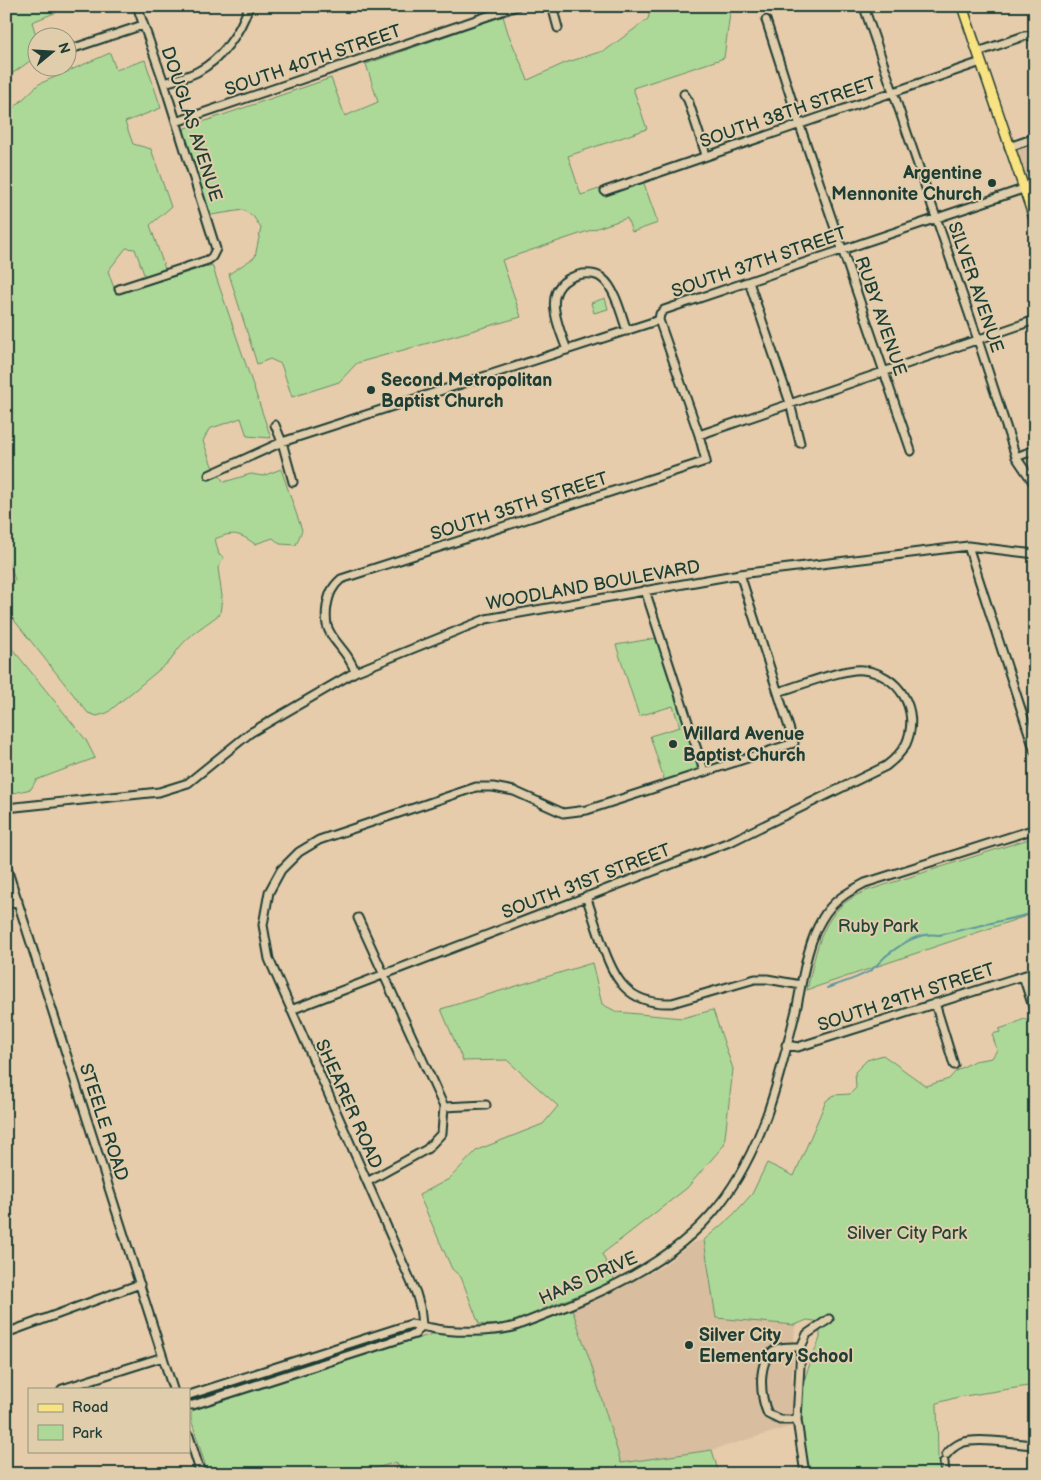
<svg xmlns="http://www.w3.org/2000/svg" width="1041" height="1480" viewBox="0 0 1041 1480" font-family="'Balsamiq Sans',sans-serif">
<rect width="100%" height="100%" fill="#e7ccab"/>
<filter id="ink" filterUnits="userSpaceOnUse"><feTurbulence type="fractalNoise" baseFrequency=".02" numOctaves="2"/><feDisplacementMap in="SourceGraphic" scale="10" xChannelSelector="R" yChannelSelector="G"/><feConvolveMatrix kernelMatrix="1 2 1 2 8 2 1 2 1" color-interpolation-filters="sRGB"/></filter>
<g filter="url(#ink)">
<!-- built -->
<path fill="#d8bd9f" d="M 1035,142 L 1035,211 L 1014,150 Z
M 704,1240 L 716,1318 L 795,1325 L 792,1381 L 793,1426 L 712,1450 L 621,1463 L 591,1364 L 572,1309 L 625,1286 L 663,1266 L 692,1243 Z
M 434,1451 L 473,1474 L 357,1474 Z"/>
<!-- green -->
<path fill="#add998" stroke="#668b66" d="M 6,6 L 55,6 L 57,12 L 32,22 L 37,39 L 37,56 L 6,78 Z
M 651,6 L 728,6 L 730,13 L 724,58 L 633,88 L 647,129 L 568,156 L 581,195 L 599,189 L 604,195 L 643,181 L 658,223 L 632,232 L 627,218 L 502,260 L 521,317 L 357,363 L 339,382 L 292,397 L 281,364 L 270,359 L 257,364 L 229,274 L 255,257 L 261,228 L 253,216 L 243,210 L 211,215 L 183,133 L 185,128 L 331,78 L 345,116 L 378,102 L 366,64 L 503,16 L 508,33 L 528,80 L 565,63 L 606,50 L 648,19 Z
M 110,53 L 116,70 L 145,60 L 161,108 L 125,122 L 133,144 L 151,149 L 171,207 L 150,225 L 165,269 L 145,277 L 135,249 L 126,248 L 108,271 L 116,294 L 212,265 L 271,438 L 247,436 L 241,418 L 209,429 L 203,441 L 212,466 L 224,482 L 251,474 L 263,476 L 281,469 L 302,530 L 296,545 L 280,544 L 273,538 L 255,544 C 239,533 233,531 215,539 L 219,555 L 224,557 L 218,568 L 222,596 L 220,614 C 201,628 182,639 171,660 L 107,713 L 97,716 L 88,713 L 6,610 L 6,586 L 15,580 L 6,555 L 6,115 L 39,84 Z
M 605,298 L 608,309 L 594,313 L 591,303 Z
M 657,638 L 698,765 L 695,771 L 667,780 L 664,779 L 650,736 L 680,727 L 673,706 L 639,716 L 616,645 Z
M 6,641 L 86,740 L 95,758 L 36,780 L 31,789 L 9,794 L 6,793 Z
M 1035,837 L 1035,913 L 807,990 C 817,949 821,908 866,891 Z
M 592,963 L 602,1004 L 617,1012 L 682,1018 L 713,1010 L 733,1069 L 724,1145 L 687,1188 L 602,1254 L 615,1281 C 594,1289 574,1297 553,1305 C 529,1315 505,1328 479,1324 L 461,1277 L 452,1269 L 419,1195 L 449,1179 L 477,1150 L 543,1124 L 558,1106 L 507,1060 L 463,1061 L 441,1009 Z
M 1024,1019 L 1033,1023 L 1035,1028 L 1035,1385 L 958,1397 L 937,1403 L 938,1460 L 940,1474 L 809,1474 C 806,1451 798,1407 803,1385 C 807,1369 814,1354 820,1338 L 820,1333 L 815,1321 L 807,1320 L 795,1325 L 716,1318 L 704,1240 L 733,1215 L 752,1194 L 767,1163 L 794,1176 L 826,1101 L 834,1095 L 850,1094 L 856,1088 L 855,1072 L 867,1060 L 883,1055 L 926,1086 L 949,1079 L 956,1071 L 974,1061 L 992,1058 L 997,1050 L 992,1034 L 1000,1032 L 999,1029 L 1011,1025 Z
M 572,1309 L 591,1364 L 621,1463 L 712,1450 L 719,1474 L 423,1474 C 416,1467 409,1468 400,1469 L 396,1462 L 357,1474 L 208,1474 L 191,1419 L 191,1413 L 194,1410 L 432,1334 L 500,1335 L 513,1332 Z"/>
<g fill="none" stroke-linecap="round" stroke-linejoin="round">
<!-- stream -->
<path stroke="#5c959e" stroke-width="2" d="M 827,988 C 841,983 856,979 870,971 C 876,967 881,960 887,955 C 903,943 918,932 939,935 L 1035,913"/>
<defs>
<path id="minor" d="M 552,6 L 558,28
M 865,10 L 978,340 L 1016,457 L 1035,485
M 766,20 L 799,123 L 911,451
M 68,50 L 143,25
M 978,52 L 1024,36 L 1035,35
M 164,83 C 175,80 187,77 197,72 C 222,59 240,33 249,6
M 684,94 L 688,100 L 706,155
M 176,122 L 517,6
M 1009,147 L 1035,138
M 605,191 L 981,62
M 749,282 L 790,403 L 800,443
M 119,289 L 208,260 L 212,257 L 216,249 L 164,83 L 137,6
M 659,320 L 660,314 L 664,310 L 1023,189
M 567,350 C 558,325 539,286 578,275 C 586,273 597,273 603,279 C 615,288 622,317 627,331
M 275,425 L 282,442 L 293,482
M 699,435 L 1035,320
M 1016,457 L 1035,450
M 209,475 L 282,442 L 659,320
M 968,546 L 1035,752
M 645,590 L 704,771
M 355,672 C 350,653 330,640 327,625 C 326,619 326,612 327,606 C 329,594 332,587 341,579 L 706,461 L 699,435 L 659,320
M 6,808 L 159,792 L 188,783 L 250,733 L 355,672 L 486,619 L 740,574 L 968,546 L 1035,554
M 6,865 L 173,1389
M 586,896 C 591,911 596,926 601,941 C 614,979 627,1005 672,1003 L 755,979 L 767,979 L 801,985
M 6,905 L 18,901
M 358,918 L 444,1107 L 442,1133 L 427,1149 L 367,1182
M 1023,976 L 1035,1013
M 935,1003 L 954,1065
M 291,1010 L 732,841 L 886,766 C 894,760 901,753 906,744 C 921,710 899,674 863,670 C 844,668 798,686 778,692
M 786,1045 L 798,1047 L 1035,972
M 444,1107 L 486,1105
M 422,1325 L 420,1307 L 416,1293 L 269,959 L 263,925 L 269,892 L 281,870 L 299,852 L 319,840 L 476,787 L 493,787 L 514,791 L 563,813 L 587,810 L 794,743 L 740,574
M 6,1333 L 140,1284
M 62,1389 L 163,1357
M 189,1395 L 411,1324 C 418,1325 424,1327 431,1328 C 455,1333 489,1332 513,1327 C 588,1298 668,1270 719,1205 C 764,1148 780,1075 797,1006 C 803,977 807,944 822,919 C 832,901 848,892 865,883 L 1035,829
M 189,1405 L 193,1405 L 415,1334 L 422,1325
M 797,1420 L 780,1420 L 768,1414 C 760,1398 756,1358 777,1349 C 785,1346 793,1347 801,1347
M 189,1436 L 201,1474
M 946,1455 C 950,1450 954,1446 961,1443 C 978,1437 1016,1444 1035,1445
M 944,1462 L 945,1474
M 805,1474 L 797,1420 L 801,1347 L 807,1334 L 829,1319"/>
<path id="major" d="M 962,6 L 1035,221"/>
</defs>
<!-- minor casing -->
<use href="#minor" stroke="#1f3d34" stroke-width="11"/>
<!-- major casing -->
<use href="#major" stroke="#1f3d34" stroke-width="12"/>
<!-- minor -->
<use href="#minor" stroke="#dfcdab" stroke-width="7"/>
<!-- major -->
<use href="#major" stroke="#f8e281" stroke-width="9"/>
</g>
</g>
<!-- markers -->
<g fill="#1f3d34" stroke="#dfcdab" stroke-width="2">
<circle cx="992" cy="183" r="5"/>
<circle cx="371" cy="390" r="5"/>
<circle cx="673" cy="744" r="5"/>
<circle cx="689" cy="1345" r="5"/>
</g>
<g text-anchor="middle" stroke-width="4" stroke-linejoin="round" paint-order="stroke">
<!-- street labels -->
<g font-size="18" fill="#1f3d34" stroke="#dfcdab">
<text transform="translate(313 60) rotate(-19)" y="6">SOUTH 40TH STREET</text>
<text transform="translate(788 112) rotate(-19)" y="6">SOUTH 38TH STREET</text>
<text transform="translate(192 124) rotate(72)" y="6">DOUGLAS AVENUE</text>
<text transform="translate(759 262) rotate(-19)" y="6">SOUTH 37TH STREET</text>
<text transform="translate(976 287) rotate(71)" y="6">SILVER AVENUE</text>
<text transform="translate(881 316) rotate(71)" y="6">RUBY AVENUE</text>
<text transform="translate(519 506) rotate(-18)" y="6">SOUTH 35TH STREET</text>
<text transform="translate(593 585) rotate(-10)" y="6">WOODLAND BOULEVARD</text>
<text transform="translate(586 881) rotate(-21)" y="6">SOUTH 31ST STREET</text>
<text transform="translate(906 997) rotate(-18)" y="6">SOUTH 29TH STREET</text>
<text transform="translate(349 1104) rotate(66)" y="6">SHEARER ROAD</text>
<text transform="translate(104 1122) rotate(72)" y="6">STEELE ROAD</text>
<text transform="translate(588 1278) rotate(-24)" y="6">HAAS DRIVE</text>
</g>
<!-- poi labels -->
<g font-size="18" font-weight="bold" fill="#1f3d34" stroke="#dfcdab" text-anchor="start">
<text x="982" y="179" text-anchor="end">Argentine<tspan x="982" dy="21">Mennonite Church</tspan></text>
<text x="381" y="386">Second Metropolitan<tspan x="381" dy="21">Baptist Church</tspan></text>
<text x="683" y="740">Willard Avenue<tspan x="683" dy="21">Baptist Church</tspan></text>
<text x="699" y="1341">Silver City<tspan x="699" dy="21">Elementary School</tspan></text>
</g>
<!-- park labels -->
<g font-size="18" fill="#264539" stroke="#dfcdab">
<text x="878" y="932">Ruby Park</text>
<text x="907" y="1239">Silver City Park</text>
</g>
</g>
<!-- margin -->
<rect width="1041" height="1480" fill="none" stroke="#dfcdab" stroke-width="25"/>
<rect x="12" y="12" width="1016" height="1455" fill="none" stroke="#1f3d34" stroke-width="2" filter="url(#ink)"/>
<!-- legend -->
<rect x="28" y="1388" width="162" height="65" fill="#dfcdab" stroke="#92937b"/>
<rect x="38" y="1404" width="25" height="8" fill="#f8e281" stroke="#92937b"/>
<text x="72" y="1412" font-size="15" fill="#1f3d34">Road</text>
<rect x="38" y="1425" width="25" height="15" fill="#add998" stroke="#92937b"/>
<text x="72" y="1438" font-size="15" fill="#1f3d34">Park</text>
<!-- north arrow -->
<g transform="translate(52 52) rotate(72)"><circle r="24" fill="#dfcdab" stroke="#92937b"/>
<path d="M0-4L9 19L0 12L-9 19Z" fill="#1f3d34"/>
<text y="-8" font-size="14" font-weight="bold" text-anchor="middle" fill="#1f3d34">N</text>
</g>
</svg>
